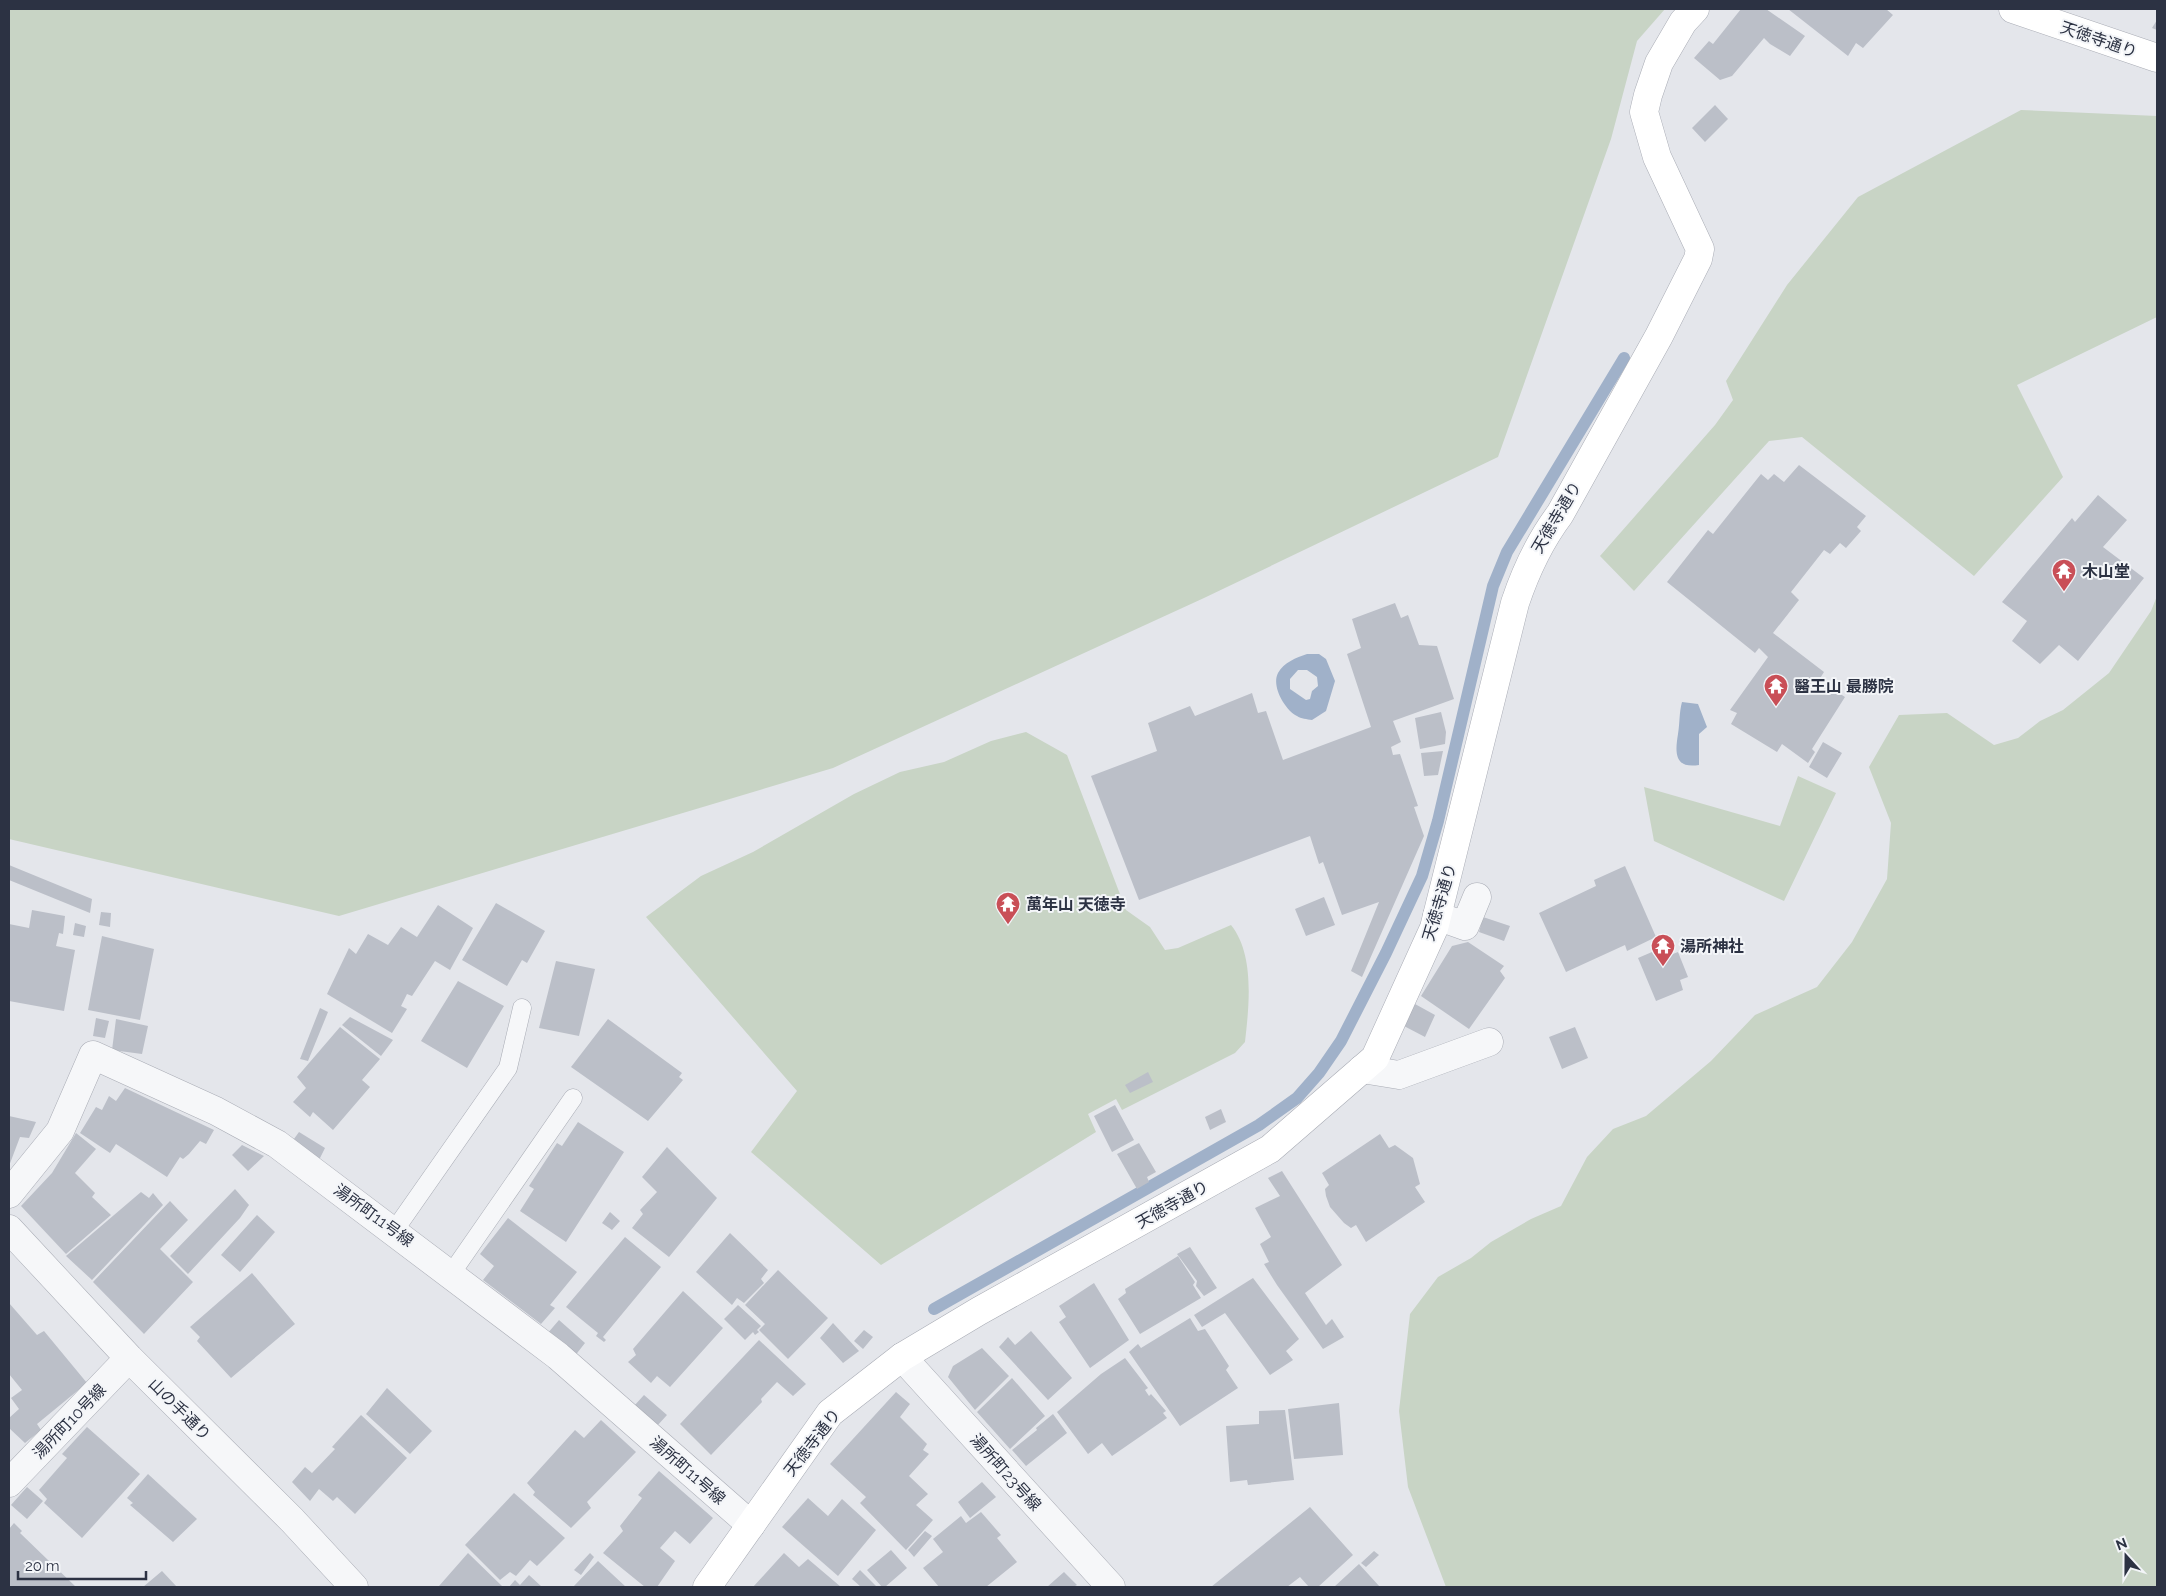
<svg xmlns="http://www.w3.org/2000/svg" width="2166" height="1596" viewBox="0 0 2166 1596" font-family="Raleway,'Noto Sans JP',sans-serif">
<rect width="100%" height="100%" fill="#e4e6eb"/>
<!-- green -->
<path fill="#c8d4c5" d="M 9,9 L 1665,9 L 1637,41 L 1611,139 L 1498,457 L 1204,598 L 833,768 L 339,916 L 9,839 Z
M 2021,110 L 2157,116 L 2157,317 L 2017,385 L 2063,477 L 1974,576 L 1802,437 L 1769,441 L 1634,591 L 1600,556 L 1715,425 L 1733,400 L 1726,381 L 1787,285 L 1858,197 Z
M 2157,596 L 2157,1587 L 1446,1587 L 1408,1487 L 1399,1411 L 1410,1314 L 1438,1277 L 1471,1258 L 1491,1242 L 1531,1219 L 1561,1206 L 1587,1157 L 1613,1129 L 1646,1116 L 1711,1061 L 1755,1015 L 1817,987 L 1852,942 L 1887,879 L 1891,823 L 1869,767 L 1899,715 L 1947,713 L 1994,745 L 2018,738 L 2040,721 L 2063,710 L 2109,673 L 2151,611 Z
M 1026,732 L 1067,755 L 1126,910 L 1150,927 L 1165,950 L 1178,948 L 1231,925 C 1255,955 1249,1006 1245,1042 L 1235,1053 L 1122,1110 L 1116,1099 L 1088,1114 L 1096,1132 L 881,1265 L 751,1152 L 797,1091 L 646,917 L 701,876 L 753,852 L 854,794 L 900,772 L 944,762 L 991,741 Z
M 1798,776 L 1836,793 L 1784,901 L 1654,841 L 1644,787 L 1780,826 Z"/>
<!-- water -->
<path fill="#a0b1c9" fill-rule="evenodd" d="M 1307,654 L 1319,654 L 1326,659 L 1335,681 L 1326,711 L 1312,720 C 1307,719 1301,719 1297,716 C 1285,710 1271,686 1278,673 C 1284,662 1296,658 1307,654 ZM 1298,670 L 1307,670 L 1317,677 L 1318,686 L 1312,691 L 1310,699 L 1306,700 L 1290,689 L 1290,679 Z
M 1682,702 L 1698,704 L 1707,727 L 1699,734 L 1699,765 C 1674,769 1675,752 1678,734 C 1680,722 1679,713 1682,702 Z"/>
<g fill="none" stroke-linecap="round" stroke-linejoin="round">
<!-- stream -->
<path stroke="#a0b1c9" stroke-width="12" d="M 934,1309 L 1259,1125 L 1297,1098 L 1319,1073 L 1341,1041 L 1386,953 L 1422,876 L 1438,821 L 1493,586 L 1507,552 L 1624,358"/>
</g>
<!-- building -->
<path fill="#bbbfc8" d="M 1741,9 L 1766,9 L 1805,36 L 1790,56 L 1770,44 L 1764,38 L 1732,76 L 1720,80 L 1694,58 L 1709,41 L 1713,44 Z
M 1788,9 L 1886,9 L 1893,15 L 1863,48 L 1856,43 L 1848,56 Z
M 2157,20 L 2157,30 L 2152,28 Z
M 1715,105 L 1728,119 L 1705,142 L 1692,128 Z
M 1799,465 L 1866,516 L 1857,527 L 1861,531 L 1846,548 L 1840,543 L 1830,554 L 1824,550 L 1791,592 L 1799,600 L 1773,633 L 1824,672 L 1819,680 L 1845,697 L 1812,749 L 1815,752 L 1808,763 L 1782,744 L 1777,752 L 1731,724 L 1737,713 L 1730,710 L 1768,657 L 1759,648 L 1755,653 L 1667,582 L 1708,530 L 1713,534 L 1761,474 L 1768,480 L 1774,474 L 1784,482 Z
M 2098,495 L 2127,520 L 2103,547 L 2144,578 L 2078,661 L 2059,645 L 2040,664 L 2012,641 L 2027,621 L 2002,602 L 2072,518 L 2075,522 Z
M 1395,603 L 1401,618 L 1408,615 L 1419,645 L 1437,646 L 1454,699 L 1393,721 L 1401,742 L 1391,747 L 1393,755 L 1400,754 L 1418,806 L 1414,807 L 1424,836 L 1362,977 L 1351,971 L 1379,902 L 1342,915 L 1323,862 L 1319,864 L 1310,836 L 1139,900 L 1091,776 L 1157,751 L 1148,723 L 1190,706 L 1195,716 L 1252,693 L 1258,713 L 1266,711 L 1283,760 L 1371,727 L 1347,654 L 1361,648 L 1352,619 Z
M 1441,712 L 1446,732 L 1445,744 L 1420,749 L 1415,718 Z
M 1823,742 L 1842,753 L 1827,778 L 1809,767 Z
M 1443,751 L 1438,775 L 1424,776 L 1421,753 Z
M 9,865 L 92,899 L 90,913 L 9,880 Z
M 1625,866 L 1656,937 L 1627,951 L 1625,945 L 1566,972 L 1539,913 L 1596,886 L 1594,880 Z
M 1324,897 L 1335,925 L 1306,936 L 1295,909 Z
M 496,903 L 545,931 L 527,963 L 522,960 L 507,986 L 462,960 Z
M 438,905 L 473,928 L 450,970 L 435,961 L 412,996 L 407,994 L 401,1006 L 407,1009 L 392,1033 L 327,994 L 349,948 L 356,954 L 368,934 L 388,945 L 401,927 L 417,937 Z
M 32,910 L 65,916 L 63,934 L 59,933 L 56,946 L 75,950 L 64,1011 L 9,1001 L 9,924 L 29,928 Z
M 101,912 L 111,913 L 110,927 L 99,925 Z
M 1483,917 L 1510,926 L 1504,941 L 1479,932 Z
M 75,923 L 86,926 L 84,937 L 73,935 Z
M 102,936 L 154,949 L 140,1020 L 88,1010 Z
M 1468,942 L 1504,966 L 1500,971 L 1505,978 L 1469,1029 L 1421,996 L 1452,946 Z
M 1666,946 L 1670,955 L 1678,952 L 1688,977 L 1680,980 L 1683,990 L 1656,1001 L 1638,958 Z
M 556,961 L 595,969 L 579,1036 L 539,1028 Z
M 458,981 L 504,1006 L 467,1068 L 421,1041 Z
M 1415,1004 L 1435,1015 L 1425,1037 L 1404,1026 Z
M 320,1008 L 328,1012 L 308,1061 L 300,1059 Z
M 350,1017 L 393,1040 L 381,1056 L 342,1025 Z
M 96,1018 L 109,1021 L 105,1038 L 93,1036 Z
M 116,1019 L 148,1026 L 142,1054 L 112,1050 Z
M 608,1019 L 682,1073 L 679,1077 L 683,1080 L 648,1121 L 571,1067 Z
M 340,1027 L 380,1059 L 362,1080 L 370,1087 L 333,1130 L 313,1112 L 310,1117 L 293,1102 L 306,1088 L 297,1077 Z
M 1575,1027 L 1588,1058 L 1562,1069 L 1549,1037 Z
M 1148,1072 L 1153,1082 L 1130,1093 L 1125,1085 Z
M 125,1088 L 214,1130 L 206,1144 L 200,1141 L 189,1154 L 183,1159 L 180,1157 L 167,1177 L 116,1144 L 110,1153 L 80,1133 L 96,1107 L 102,1110 L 109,1096 L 116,1101 Z
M 1115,1105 L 1134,1140 L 1112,1152 L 1094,1116 Z
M 1221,1109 L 1226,1122 L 1210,1130 L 1205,1117 Z
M 9,1116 L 36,1122 L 29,1138 L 20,1137 L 9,1166 Z
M 578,1122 L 624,1152 L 566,1242 L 520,1211 L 534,1189 L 529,1186 L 557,1143 L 562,1146 Z
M 299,1132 L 325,1148 L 318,1162 L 291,1143 Z
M 76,1133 L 96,1149 L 75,1173 L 95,1193 L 92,1197 L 111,1215 L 66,1254 L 21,1206 L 52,1173 Z
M 1380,1134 L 1389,1148 L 1395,1145 L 1413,1158 L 1420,1184 L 1415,1187 L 1425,1202 L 1366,1242 L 1356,1225 L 1351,1228 L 1344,1223 L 1330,1207 L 1326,1196 L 1325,1189 L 1329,1185 L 1322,1173 Z
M 1139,1143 L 1156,1172 L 1147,1177 L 1149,1182 L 1137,1189 L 1117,1154 Z
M 242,1145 L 264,1156 L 248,1171 L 232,1155 Z
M 667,1147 L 717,1198 L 669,1257 L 632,1228 L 643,1214 L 640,1210 L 657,1192 L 642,1177 Z
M 1282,1171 L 1342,1265 L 1305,1293 L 1326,1325 L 1332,1319 L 1344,1337 L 1323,1349 L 1277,1285 L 1264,1264 L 1269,1262 L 1260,1244 L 1271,1237 L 1255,1208 L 1280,1196 L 1268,1178 Z
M 235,1189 L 249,1205 L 240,1218 L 188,1274 L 170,1256 Z
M 141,1192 L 149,1198 L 153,1193 L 163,1205 L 92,1280 L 66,1256 Z
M 170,1201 L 188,1220 L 160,1249 L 193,1282 L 144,1334 L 93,1282 Z
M 610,1212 L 620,1221 L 612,1230 L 602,1223 Z
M 257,1215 L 275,1232 L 240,1272 L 221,1255 Z
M 508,1218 L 577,1272 L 550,1305 L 555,1308 L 541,1324 L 483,1280 L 494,1266 L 480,1254 Z
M 730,1233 L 768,1270 L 761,1279 L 764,1283 L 744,1303 L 737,1298 L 732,1305 L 696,1272 Z
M 625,1237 L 661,1267 L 603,1337 L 606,1340 L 604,1342 L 596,1336 L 598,1333 L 566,1307 Z
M 1190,1247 L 1217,1288 L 1204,1296 L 1196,1286 L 1197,1281 L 1177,1254 Z
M 1178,1256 L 1195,1282 L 1193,1285 L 1201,1298 L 1140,1334 L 1118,1299 L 1126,1293 L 1125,1289 Z
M 778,1270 L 828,1318 L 788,1359 L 759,1330 L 765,1324 L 745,1305 Z
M 252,1273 L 295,1324 L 231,1378 L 197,1341 L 200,1337 L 190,1327 Z
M 1253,1278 L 1299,1339 L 1286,1351 L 1293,1360 L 1270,1375 L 1225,1313 L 1202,1327 L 1194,1315 Z
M 1094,1283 L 1129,1340 L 1090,1368 L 1059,1322 L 1066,1317 L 1059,1306 Z
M 683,1291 L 723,1328 L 670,1387 L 657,1376 L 651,1383 L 628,1362 L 636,1355 L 633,1349 Z
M 9,1303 L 37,1335 L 44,1331 L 87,1383 L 37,1424 L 41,1430 L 25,1443 L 9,1428 L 9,1418 L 19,1409 L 11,1398 L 22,1390 L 9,1374 Z
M 738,1305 L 761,1326 L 757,1330 L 759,1332 L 755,1335 L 753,1332 L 745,1340 L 724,1319 Z
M 1190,1318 L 1198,1331 L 1205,1329 L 1229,1366 L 1226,1370 L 1238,1388 L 1180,1426 L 1129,1352 L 1138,1344 L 1141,1348 Z
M 559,1320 L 585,1343 L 574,1357 L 547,1334 Z
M 833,1323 L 859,1351 L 843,1363 L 820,1338 Z
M 864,1330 L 873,1337 L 863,1349 L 854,1341 Z
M 1031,1331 L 1072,1378 L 1048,1400 L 999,1347 L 1008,1337 L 1015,1345 Z
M 759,1340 L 806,1384 L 793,1396 L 777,1382 L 761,1399 L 762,1402 L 711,1455 L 680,1424 Z
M 982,1348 L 1009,1376 L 975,1410 L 948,1377 L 953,1366 Z
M 1125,1358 L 1148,1388 L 1145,1390 L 1149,1396 L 1151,1394 L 1166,1411 L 1163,1413 L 1167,1418 L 1112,1456 L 1102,1443 L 1088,1454 L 1057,1412 L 1101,1374 Z
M 1012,1378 L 1045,1416 L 1010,1449 L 977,1412 Z
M 387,1388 L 432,1431 L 410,1454 L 366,1414 Z
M 896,1392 L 910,1404 L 900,1417 L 927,1444 L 923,1450 L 929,1454 L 909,1476 L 928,1494 L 916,1505 L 933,1520 L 906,1550 L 860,1503 L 866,1497 L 830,1464 Z
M 644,1395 L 667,1415 L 657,1426 L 634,1406 Z
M 1339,1403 L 1343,1455 L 1294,1459 L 1288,1409 Z
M 1285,1410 L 1294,1480 L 1248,1485 L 1247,1480 L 1230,1482 L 1226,1426 L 1259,1424 L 1259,1411 Z
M 1053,1414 L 1067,1433 L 1026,1466 L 1012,1450 L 1037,1430 L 1036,1428 Z
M 361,1415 L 407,1458 L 355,1514 L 337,1497 L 333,1501 L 319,1489 L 310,1501 L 292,1482 L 305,1467 L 312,1473 L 335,1449 L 332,1447 Z
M 601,1420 L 636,1452 L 587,1502 L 591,1508 L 571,1528 L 533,1495 L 535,1492 L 527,1483 L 575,1430 L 584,1438 Z
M 87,1427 L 140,1474 L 82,1538 L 44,1503 L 47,1499 L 39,1490 L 67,1458 L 62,1454 Z
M 659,1471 L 713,1518 L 690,1544 L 675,1531 L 660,1548 L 675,1561 L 657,1587 L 645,1587 L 603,1553 L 623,1531 L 620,1526 L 642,1498 L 638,1495 Z
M 148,1474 L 197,1519 L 173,1542 L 130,1505 L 133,1503 L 127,1498 Z
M 982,1482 L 996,1497 L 970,1518 L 958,1502 Z
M 27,1487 L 43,1501 L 27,1519 L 11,1505 Z
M 514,1493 L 565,1538 L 537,1566 L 530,1560 L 516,1576 L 510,1572 L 500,1580 L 465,1545 Z
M 808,1498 L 828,1516 L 842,1499 L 876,1530 L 838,1576 L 782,1527 Z
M 1310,1507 L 1353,1555 L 1318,1587 L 1309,1587 L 1300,1577 L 1287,1587 L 1211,1587 Z
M 981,1512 L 1001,1535 L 997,1538 L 1017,1562 L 986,1587 L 939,1587 L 923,1568 L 943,1552 L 933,1539 L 961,1516 L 966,1523 Z
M 14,1523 L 22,1531 L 20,1533 L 76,1587 L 9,1587 L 9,1529 Z
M 925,1531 L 932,1536 L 914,1557 L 908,1550 Z
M 891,1550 L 907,1568 L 885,1587 L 882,1587 L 867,1570 Z
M 1374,1551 L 1379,1555 L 1366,1567 L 1361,1563 Z
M 468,1553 L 503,1587 L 440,1587 L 439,1586 Z
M 590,1553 L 594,1557 L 581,1575 L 574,1570 Z
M 784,1553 L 799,1567 L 808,1559 L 841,1587 L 753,1587 Z
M 598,1561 L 626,1587 L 573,1587 Z
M 1359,1564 L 1380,1587 L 1334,1587 Z
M 860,1570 L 877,1587 L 861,1587 L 852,1579 Z
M 162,1571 L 177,1587 L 143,1587 Z
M 1064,1572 L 1077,1585 L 1073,1587 L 1047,1587 Z
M 529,1575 L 542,1587 L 509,1587 L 515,1580 L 520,1585 Z"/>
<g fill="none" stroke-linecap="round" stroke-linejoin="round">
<defs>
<path id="lane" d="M 394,1231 L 508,1068 L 522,1008
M 451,1274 L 573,1098"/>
<path id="street" d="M 1437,916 L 1465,926 L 1477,897
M 1362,1069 L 1399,1075 L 1489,1042
M 9,1194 L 60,1131 L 93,1055 L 216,1111 L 277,1144 L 558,1356 L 751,1525
M 9,1229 L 129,1358 L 292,1520 L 354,1587
M 902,1357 L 1111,1587
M 9,1483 L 129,1358"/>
<path id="secondary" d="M 2013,9 L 2157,58
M 707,1587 L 830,1413 L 902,1357 L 979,1311 L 1270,1149 L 1375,1058 L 1434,928 L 1515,603 C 1526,570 1539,542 1560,514 L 1659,336 L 1698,259 L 1700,249 L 1657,157 L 1644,112 L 1648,95 L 1659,63 L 1683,22 L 1695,9"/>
</defs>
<!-- lane casing -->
<use href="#lane" stroke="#a9acb5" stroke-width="19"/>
<!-- street casing -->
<use href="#street" stroke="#a9acb5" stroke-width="29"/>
<!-- secondary casing -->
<use href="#secondary" stroke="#a9acb5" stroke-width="29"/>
<!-- lane -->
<use href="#lane" stroke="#f6f7f9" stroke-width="18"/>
<!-- street -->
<use href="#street" stroke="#f6f7f9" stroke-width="28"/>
<!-- secondary -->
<use href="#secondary" stroke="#fff" stroke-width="28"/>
</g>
<!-- icons -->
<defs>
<symbol id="temple-pin" viewBox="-11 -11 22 30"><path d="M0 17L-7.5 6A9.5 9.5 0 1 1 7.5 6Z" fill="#c94f57" stroke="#f3f5f8"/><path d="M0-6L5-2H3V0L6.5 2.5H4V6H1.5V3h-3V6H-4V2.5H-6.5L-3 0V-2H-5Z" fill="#fff"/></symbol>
</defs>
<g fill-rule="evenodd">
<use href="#temple-pin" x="2050" y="557" width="28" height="38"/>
<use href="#temple-pin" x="1762" y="672" width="28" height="38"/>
<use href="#temple-pin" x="994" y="890" width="28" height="38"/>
<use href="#temple-pin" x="1649" y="932" width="28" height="38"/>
</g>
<g text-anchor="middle" stroke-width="4" stroke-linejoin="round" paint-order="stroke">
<!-- street labels -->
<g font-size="16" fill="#2c3243" stroke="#f3f5f8">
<text transform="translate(2099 39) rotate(19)" y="6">天徳寺通り</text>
<text transform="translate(1556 517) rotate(-59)" y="6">天徳寺通り</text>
<text transform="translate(1439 902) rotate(-73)" y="6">天徳寺通り</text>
<text transform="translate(1172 1204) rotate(-29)" y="6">天徳寺通り</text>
<text transform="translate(374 1215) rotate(36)" y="6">湯所町11号線</text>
<text transform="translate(180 1409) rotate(45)" y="6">山の手通り</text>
<text transform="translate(69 1421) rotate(-46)" y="6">湯所町10号線</text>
<text transform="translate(812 1442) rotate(-52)" y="6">天徳寺通り</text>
<text transform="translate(688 1470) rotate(41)" y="6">湯所町11号線</text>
<text transform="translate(1006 1472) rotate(48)" y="6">湯所町23号線</text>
</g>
<!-- poi labels -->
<g font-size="16" font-weight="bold" fill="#2c3243" stroke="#f3f5f8" text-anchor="start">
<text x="2082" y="577">木山堂</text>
<text x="1794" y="692">醫王山 最勝院</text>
<text x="1026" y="910">萬年山 天徳寺</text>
<text x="1680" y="952">湯所神社</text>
</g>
</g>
<!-- border -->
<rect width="2166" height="1596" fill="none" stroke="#2c3243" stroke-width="20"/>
<!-- north arrow -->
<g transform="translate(2126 1556) rotate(339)" stroke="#f3f5f8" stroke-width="4" paint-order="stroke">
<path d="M0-4L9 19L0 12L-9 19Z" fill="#2c3243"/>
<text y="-8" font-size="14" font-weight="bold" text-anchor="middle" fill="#2c3243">N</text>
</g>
<!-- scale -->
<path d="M18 1571v8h128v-8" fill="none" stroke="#2c3243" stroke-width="2.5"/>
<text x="25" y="1571" font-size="15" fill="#2c3243" stroke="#f3f5f8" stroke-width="4" paint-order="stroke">20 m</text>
</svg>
